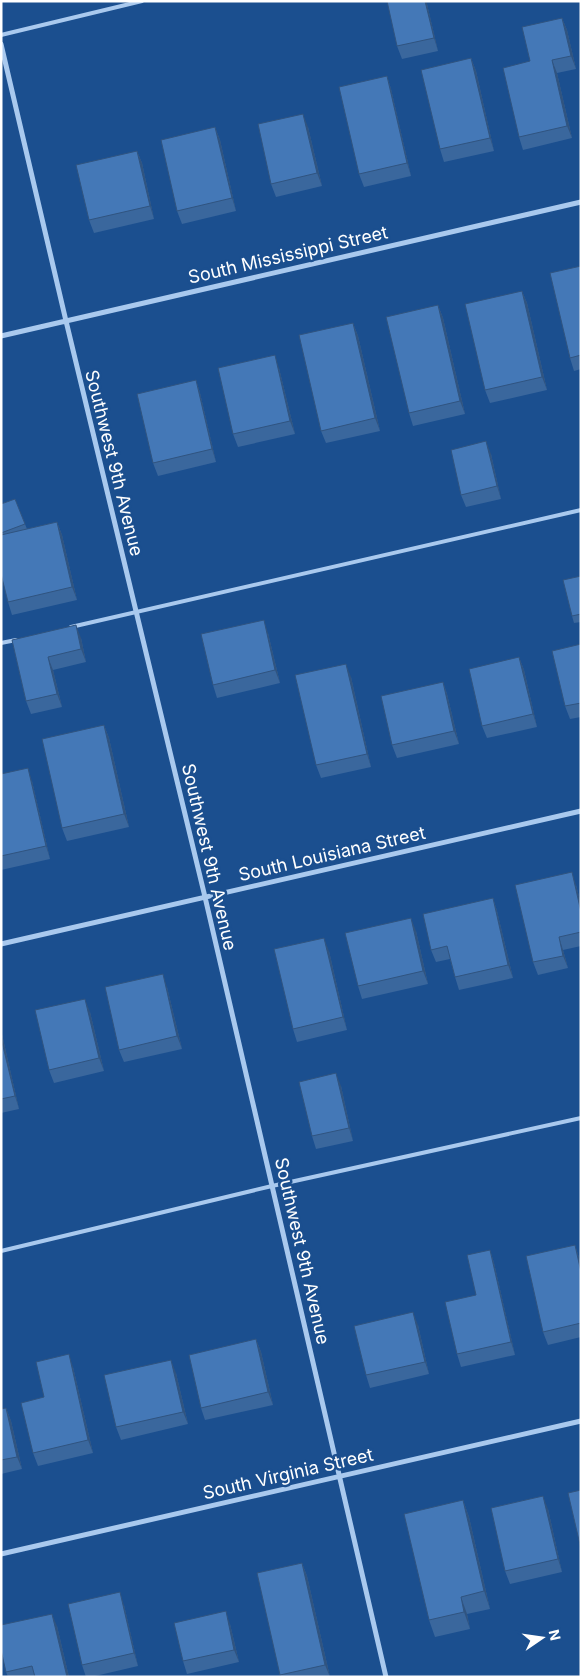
<svg xmlns="http://www.w3.org/2000/svg" width="582" height="1678" viewBox="0 0 582 1678" font-family="Inter,sans-serif">
<rect width="100%" height="100%" fill="#1b4f8f"/>
<g fill="none" stroke-linecap="round" stroke-linejoin="round">
<!-- service -->
<path stroke="#a9c9ee" stroke-width="4" d="M 1,35 L 142,1
M 71,627 L 581,510
M 1,643 L 16,640
M 1,1251 L 272,1186 L 581,1118"/>
<!-- minor -->
<path stroke="#a9c9ee" stroke-width="5" d="M 1,44 L 66,321 L 205,897 L 386,1677
M 1,336 L 581,202
M 1,944 L 581,811
M 1,1554 L 581,1421"/>
</g>
<!-- wall -->
<path fill="#3a679d" d="M 427,4 L 438,51 L 402,59 L 397,46 Z
M 562,18 L 567,30 L 576,69 L 557,73 L 572,138 L 523,150 L 519,137 Z
M 471,58 L 476,71 L 494,151 L 444,162 L 440,149 Z
M 387,76 L 391,89 L 411,176 L 364,187 L 359,174 Z
M 215,127 L 220,140 L 236,211 L 182,224 L 177,211 Z
M 308,127 L 322,186 L 276,197 L 271,184 Z
M 137,151 L 142,163 L 154,219 L 94,233 L 89,220 Z
M 581,266 L 581,369 L 574,371 L 570,358 Z
M 522,291 L 527,303 L 547,390 L 490,403 L 485,390 Z
M 438,305 L 443,318 L 465,414 L 413,426 L 409,413 Z
M 353,323 L 358,336 L 380,431 L 326,443 L 321,431 Z
M 279,368 L 295,434 L 238,447 L 233,434 Z
M 196,380 L 200,393 L 216,462 L 158,476 L 153,463 Z
M 491,454 L 501,499 L 466,507 L 461,495 Z
M 15,499 L 27,529 L 57,522 L 62,535 L 77,600 L 12,615 L 8,602 L 1,574 L 1,504 Z
M 581,576 L 581,622 L 574,623 L 572,616 Z
M 268,633 L 280,683 L 217,698 L 213,685 Z
M 81,638 L 86,662 L 53,670 L 62,707 L 31,714 L 26,701 L 12,640 Z
M 581,644 L 581,717 L 570,719 L 565,706 Z
M 519,657 L 524,670 L 537,727 L 487,738 L 482,726 Z
M 351,677 L 371,767 L 321,778 L 316,765 Z
M 443,682 L 447,694 L 459,744 L 397,758 L 392,745 Z
M 104,725 L 109,738 L 129,827 L 67,841 L 62,828 Z
M 1,774 L 32,781 L 50,859 L 1,870 Z
M 576,885 L 581,904 L 581,946 L 563,950 L 568,968 L 538,975 L 533,962 Z
M 493,898 L 497,911 L 513,978 L 459,990 L 455,977 L 450,959 L 436,962 L 431,950 Z
M 416,931 L 428,984 L 362,999 L 358,986 Z
M 329,951 L 347,1030 L 297,1042 L 293,1029 Z
M 167,987 L 182,1049 L 124,1062 L 119,1050 Z
M 90,1012 L 104,1071 L 54,1083 L 49,1070 Z
M 1,1030 L 19,1109 L 1,1113 Z
M 341,1086 L 353,1141 L 316,1149 L 312,1136 Z
M 575,1245 L 581,1264 L 581,1337 L 548,1345 L 543,1332 Z
M 490,1250 L 494,1263 L 515,1355 L 461,1367 L 457,1354 L 476,1295 Z
M 418,1325 L 429,1374 L 370,1388 L 366,1375 Z
M 256,1339 L 261,1352 L 273,1405 L 205,1420 L 201,1408 Z
M 73,1367 L 93,1453 L 38,1466 L 33,1453 L 44,1397 Z
M 176,1373 L 188,1424 L 121,1440 L 116,1427 Z
M 6,1408 L 11,1421 L 22,1469 L 1,1474 L 1,1409 Z
M 463,1500 L 469,1517 L 490,1609 L 467,1614 L 470,1629 L 435,1637 L 429,1620 Z
M 548,1509 L 562,1572 L 510,1584 L 505,1571 Z
M 302,1563 L 307,1576 L 330,1677 L 281,1677 L 257,1573 Z
M 124,1605 L 138,1666 L 91,1677 L 86,1677 L 82,1665 Z
M 230,1624 L 239,1662 L 187,1674 L 183,1661 Z
M 57,1626 L 69,1677 L 8,1677 L 6,1672 Z"/>
<!-- shaded-wall -->
<path fill="#305480" d="M 425,1 L 426,1 L 427,4 L 438,51 L 434,38 Z
M 562,18 L 567,30 L 576,69 L 571,56 Z
M 471,58 L 476,71 L 494,151 L 490,138 Z
M 552,60 L 557,73 L 572,138 L 567,126 Z
M 387,76 L 391,89 L 411,176 L 407,163 Z
M 303,114 L 308,127 L 322,186 L 317,173 Z
M 215,127 L 220,140 L 236,211 L 232,198 Z
M 137,151 L 142,163 L 154,219 L 150,206 Z
M 522,291 L 527,303 L 547,390 L 542,377 Z
M 438,305 L 443,318 L 465,414 L 460,401 Z
M 353,323 L 358,336 L 380,431 L 375,418 Z
M 275,355 L 279,368 L 295,434 L 290,421 Z
M 196,380 L 200,393 L 216,462 L 212,449 Z
M 486,441 L 491,454 L 501,499 L 497,486 Z
M 57,522 L 62,535 L 77,600 L 72,587 Z
M 264,620 L 268,633 L 280,683 L 275,670 Z
M 76,625 L 81,638 L 86,662 L 81,649 Z
M 48,657 L 53,670 L 62,707 L 57,694 Z
M 519,657 L 524,670 L 537,727 L 533,714 Z
M 346,664 L 351,677 L 371,767 L 367,754 Z
M 443,682 L 447,694 L 459,744 L 454,731 Z
M 104,725 L 109,738 L 129,827 L 124,814 Z
M 28,768 L 32,781 L 50,859 L 46,846 Z
M 572,872 L 576,885 L 581,904 L 581,912 Z
M 493,898 L 497,911 L 513,978 L 508,965 Z
M 411,918 L 416,931 L 428,984 L 423,971 Z
M 559,937 L 563,950 L 568,968 L 563,956 Z
M 324,938 L 329,951 L 347,1030 L 343,1017 Z
M 163,974 L 167,987 L 182,1049 L 177,1036 Z
M 85,999 L 90,1012 L 104,1071 L 99,1058 Z
M 1,1030 L 19,1109 L 15,1096 L 1,1038 Z
M 336,1073 L 341,1086 L 353,1141 L 349,1128 Z
M 575,1245 L 579,1258 L 581,1264 L 581,1272 Z
M 490,1250 L 494,1263 L 515,1355 L 511,1342 Z
M 413,1312 L 418,1325 L 429,1374 L 425,1362 Z
M 256,1339 L 261,1352 L 273,1405 L 268,1392 Z
M 69,1354 L 73,1367 L 93,1453 L 88,1440 Z
M 171,1360 L 176,1373 L 188,1424 L 183,1412 Z
M 6,1408 L 11,1421 L 22,1469 L 17,1457 Z
M 543,1496 L 548,1509 L 562,1572 L 558,1559 Z
M 463,1500 L 469,1517 L 490,1609 L 484,1591 Z
M 302,1563 L 307,1576 L 330,1677 L 325,1665 Z
M 120,1592 L 124,1605 L 138,1666 L 134,1653 Z
M 461,1597 L 467,1614 L 470,1629 L 464,1612 Z
M 226,1611 L 230,1624 L 239,1662 L 234,1650 Z
M 52,1614 L 57,1626 L 69,1677 L 67,1677 Z"/>
<!-- building -->
<path fill="#4478b7" stroke="#305480" d="M 387,1 L 425,1 L 434,38 L 397,46 Z
M 562,18 L 571,56 L 552,60 L 567,126 L 519,137 L 503,68 L 530,61 L 522,27 Z
M 471,58 L 490,138 L 440,149 L 421,70 Z
M 387,76 L 407,163 L 359,174 L 339,87 Z
M 303,114 L 317,173 L 271,184 L 258,124 Z
M 215,127 L 232,198 L 177,211 L 161,140 Z
M 137,151 L 150,206 L 89,220 L 76,165 Z
M 581,266 L 581,355 L 570,358 L 550,273 Z
M 522,291 L 542,377 L 485,390 L 465,304 Z
M 438,305 L 460,401 L 409,413 L 386,317 Z
M 353,323 L 375,418 L 321,431 L 299,335 Z
M 275,355 L 290,421 L 233,434 L 218,368 Z
M 196,380 L 212,449 L 153,463 L 137,394 Z
M 486,441 L 497,486 L 461,495 L 451,450 Z
M 15,499 L 25,524 L 1,533 L 1,504 Z
M 57,522 L 72,587 L 8,602 L 1,574 L 1,535 Z
M 581,576 L 581,614 L 572,616 L 563,580 Z
M 264,620 L 275,670 L 213,685 L 201,634 Z
M 76,625 L 81,649 L 48,657 L 57,694 L 26,701 L 12,640 Z
M 581,644 L 581,703 L 565,706 L 552,651 Z
M 519,657 L 533,714 L 482,726 L 469,669 Z
M 346,664 L 367,754 L 316,765 L 295,675 Z
M 443,682 L 454,731 L 392,745 L 381,696 Z
M 104,725 L 124,814 L 62,828 L 42,739 Z
M 28,768 L 46,846 L 1,856 L 1,774 Z
M 572,872 L 581,912 L 581,932 L 559,937 L 563,956 L 533,962 L 515,885 Z
M 493,898 L 508,965 L 455,977 L 447,946 L 431,950 L 423,914 Z
M 411,918 L 423,971 L 358,986 L 345,933 Z
M 324,938 L 343,1017 L 293,1029 L 274,949 Z
M 163,974 L 177,1036 L 119,1050 L 105,987 Z
M 85,999 L 99,1058 L 49,1070 L 35,1010 Z
M 1,1038 L 15,1096 L 1,1099 Z
M 336,1073 L 349,1128 L 312,1136 L 299,1082 Z
M 575,1245 L 581,1272 L 581,1323 L 543,1332 L 526,1256 Z
M 490,1250 L 511,1342 L 457,1354 L 445,1302 L 476,1295 L 467,1255 Z
M 413,1312 L 425,1362 L 366,1375 L 354,1326 Z
M 256,1339 L 268,1392 L 201,1408 L 189,1355 Z
M 69,1354 L 88,1440 L 33,1453 L 21,1403 L 44,1397 L 36,1362 Z
M 171,1360 L 183,1412 L 116,1427 L 104,1375 Z
M 6,1408 L 17,1457 L 1,1460 L 1,1409 Z
M 581,1490 L 581,1549 L 568,1493 Z
M 543,1496 L 558,1559 L 505,1571 L 491,1508 Z
M 463,1500 L 484,1591 L 461,1597 L 464,1612 L 429,1620 L 404,1514 Z
M 302,1563 L 325,1665 L 280,1675 L 257,1573 Z
M 120,1592 L 134,1653 L 82,1665 L 68,1604 Z
M 226,1611 L 234,1650 L 183,1661 L 174,1623 Z
M 52,1614 L 67,1677 L 35,1677 L 32,1666 L 6,1672 L 1,1650 L 1,1625 Z"/>
<g text-anchor="middle" stroke-width="5" stroke-linejoin="round" paint-order="stroke">
<!-- street labels -->
<g font-size="18" fill="#fff" stroke="#1b4f8f">
<text transform="translate(288 255) rotate(-13)" y="6">South Mississippi Street</text>
<text transform="translate(114 463) rotate(76)" y="6">Southwest 9th Avenue</text>
<text transform="translate(332 854) rotate(-13)" y="6">South Louisiana Street</text>
<text transform="translate(209 857) rotate(77)" y="6">Southwest 9th Avenue</text>
<text transform="translate(302 1251) rotate(77)" y="6">Southwest 9th Avenue</text>
<text transform="translate(288 1474) rotate(-13)" y="6">South Virginia Street</text>
</g>
</g>
<!-- border -->
<rect width="582" height="1678" fill="none" stroke="#ffffff" stroke-width="5"/>
<!-- north arrow -->
<g transform="translate(542 1638) rotate(77)" stroke="#1b4f8f" stroke-width="4" paint-order="stroke">
<path d="M0-4L9 19L0 12L-9 19Z" fill="#ffffff"/>
<text y="-8" font-size="14" font-weight="bold" text-anchor="middle" fill="#ffffff">N</text>
</g>
</svg>
